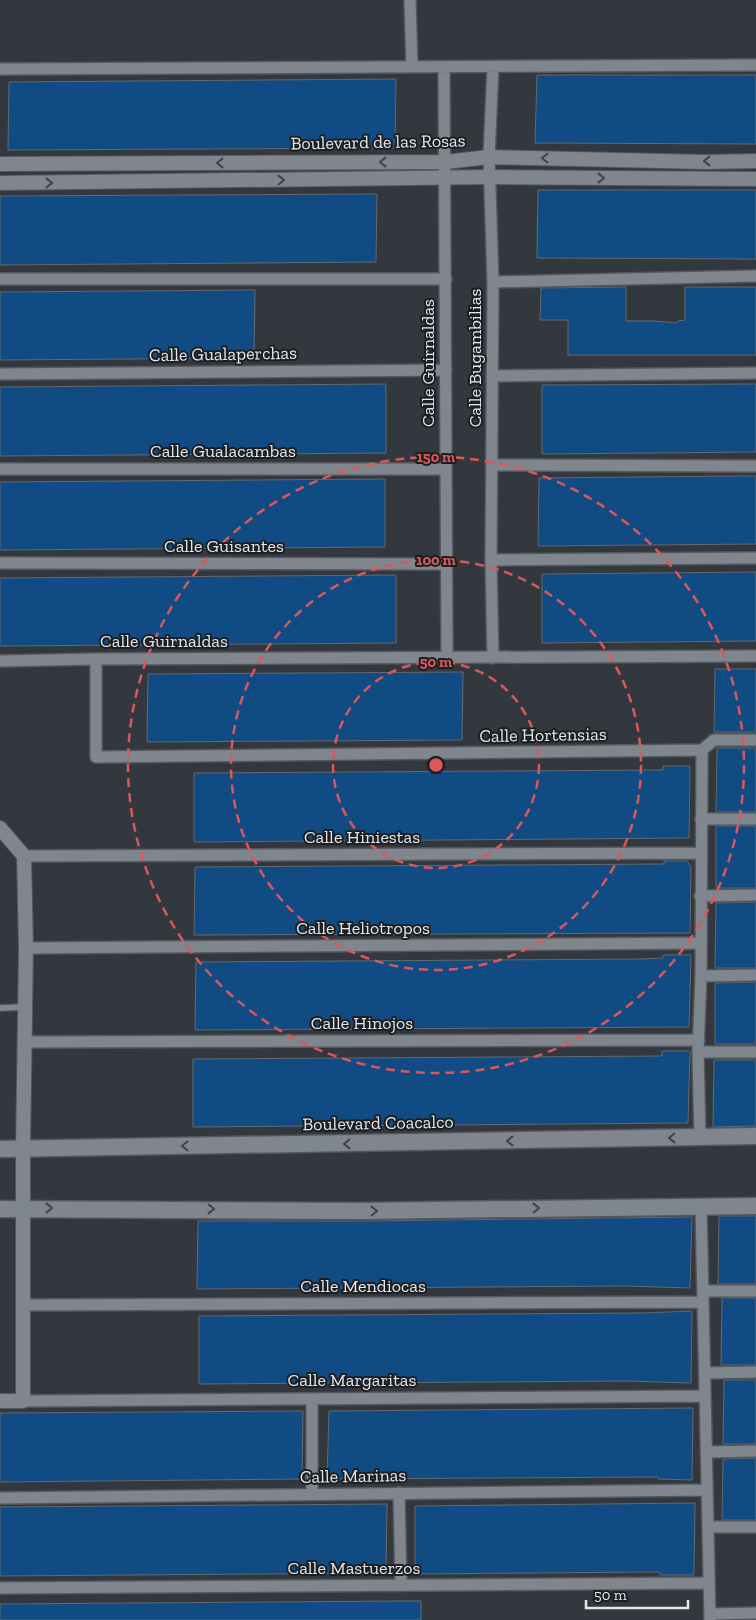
<svg xmlns="http://www.w3.org/2000/svg" width="756" height="1620" viewBox="0 0 756 1620" font-family="'Zilla Slab',serif">
<rect width="100%" height="100%" fill="#32383e"/>
<!-- building -->
<path fill="#114b83" stroke="#636970" d="M 537,75 L 756,75 L 756,144 L 535,143 Z
M 396,79 L 395,148 L 8,150 L 9,82 Z
M 538,190 L 756,190 L 756,259 L 537,258 Z
M 377,194 L 376,262 L 0,265 L 0,196 Z
M 626,287 L 626,321 L 654,321 L 677,323 L 678,321 L 685,320 L 685,287 L 756,287 L 756,355 L 568,355 L 568,320 L 540,320 L 541,288 Z
M 255,290 L 254,358 L 0,360 L 0,292 Z
M 386,384 L 386,453 L 0,456 L 0,387 Z
M 756,384 L 756,452 L 542,454 L 542,385 Z
M 738,476 L 756,476 L 756,544 L 538,546 L 539,478 Z
M 385,479 L 385,547 L 0,550 L 0,482 Z
M 756,572 L 756,641 L 542,643 L 542,574 Z
M 396,575 L 396,643 L 0,646 L 0,578 Z
M 715,669 L 756,669 L 756,732 L 714,732 Z
M 463,672 L 462,740 L 147,742 L 148,674 Z
M 717,748 L 756,748 L 756,812 L 716,812 Z
M 663,766 L 690,766 L 689,838 L 194,842 L 194,773 L 663,770 Z
M 716,826 L 756,826 L 756,888 L 716,888 Z
M 664,861 L 687,861 L 691,867 L 690,933 L 194,935 L 195,867 L 664,864 Z
M 756,902 L 756,968 L 715,968 L 716,903 Z
M 663,955 L 691,955 L 689,1027 L 195,1030 L 196,962 L 640,959 L 663,958 Z
M 756,982 L 756,1044 L 715,1044 L 715,983 Z
M 662,1051 L 690,1051 L 688,1123 L 193,1127 L 193,1059 L 662,1056 Z
M 714,1060 L 756,1060 L 756,1126 L 713,1127 Z
M 719,1216 L 756,1216 L 756,1284 L 718,1284 Z
M 692,1217 L 690,1288 L 626,1286 L 197,1289 L 198,1221 L 361,1221 Z
M 722,1298 L 756,1298 L 756,1365 L 721,1365 Z
M 692,1311 L 691,1383 L 628,1381 L 199,1384 L 199,1316 L 643,1313 Z
M 724,1380 L 756,1380 L 756,1444 L 723,1444 Z
M 693,1408 L 692,1480 L 658,1479 L 658,1477 L 327,1479 L 329,1411 Z
M 303,1411 L 302,1479 L 0,1482 L 0,1413 Z
M 756,1458 L 756,1520 L 722,1520 L 723,1459 Z
M 695,1503 L 694,1575 L 660,1575 L 660,1572 L 649,1572 L 415,1574 L 415,1506 Z
M 387,1504 L 386,1573 L 0,1576 L 0,1507 Z
M 403,1601 L 421,1601 L 421,1620 L 0,1620 L 0,1604 Z"/>
<g fill="none" stroke-linecap="round" stroke-linejoin="round">
<defs>
<path id="service" d="M 0,1008 L 25,1007"/>
<path id="minor" d="M 410,0 L 412,67
M 444,67 L 447,658
M 493,67 L 489,157 L 493,282 L 491,560 L 493,658
M 0,69 L 756,65
M 0,279 L 446,279
M 493,282 L 756,276
M 0,374 L 446,370
M 492,376 L 756,373
M 492,465 L 756,466
M 0,469 L 446,469
M 491,560 L 756,558
M 0,563 L 447,564
M 96,659 L 96,757 L 702,750
M 0,661 L 96,659 L 756,656
M 702,750 L 714,740 L 756,740
M 701,819 L 756,819
M 24,856 L 701,853
M 700,896 L 756,895
M 26,948 L 701,943
M 701,976 L 756,975
M 25,1042 L 699,1040
M 698,1052 L 756,1052
M 700,1138 L 698,1052 L 701,976 L 702,750
M 701,1207 L 710,1620
M 703,1291 L 756,1291
M 24,1305 L 703,1302
M 705,1373 L 756,1372
M 23,1401 L 705,1396
M 707,1452 L 756,1451
M 399,1493 L 401,1585
M 312,1494 L 312,1399
M 0,1498 L 707,1490
M 708,1527 L 756,1527
M 0,1588 L 709,1583
M 710,1614 L 756,1613"/>
<path id="tertiary" d="M 0,164 L 445,162 L 489,157 L 706,162 L 756,161
M 0,183 L 489,177 L 756,179
M 0,828 L 24,856 L 26,948 L 23,1149 L 23,1401 L 0,1401"/>
<path id="secondary" d="M 0,1149 L 756,1136
M 0,1209 L 361,1211 L 756,1206"/>
</defs>
<!-- service casing -->
<use href="#service" stroke="#53575d" stroke-width="8"/>
<!-- minor casing -->
<use href="#minor" stroke="#53575d" stroke-width="14"/>
<!-- tertiary casing -->
<use href="#tertiary" stroke="#53575d" stroke-width="16"/>
<!-- secondary casing -->
<use href="#secondary" stroke="#53575d" stroke-width="19"/>
<!-- service -->
<use href="#service" stroke="#80868e" stroke-width="5.5"/>
<!-- minor -->
<use href="#minor" stroke="#80868e" stroke-width="11"/>
<!-- tertiary -->
<use href="#tertiary" stroke="#80868e" stroke-width="14"/>
<!-- secondary -->
<use href="#secondary" stroke="#80868e" stroke-width="16"/>
</g>
<!-- one-way arrows -->
<defs><path id="oneway-chevron" d="M-2-3.5L2.5 0L-2 3.5" fill="none" stroke-width="1.6" stroke-linecap="round" stroke-linejoin="round" transform="scale(1.25)"/></defs>
<g stroke="#3f4348">
<use href="#oneway-chevron" transform="translate(545 158) rotate(-179)"/>
<use href="#oneway-chevron" transform="translate(707 161) rotate(-180)"/>
<use href="#oneway-chevron" transform="translate(383 162) rotate(180)"/>
<use href="#oneway-chevron" transform="translate(220 163) rotate(180)"/>
<use href="#oneway-chevron" transform="translate(601 178)"/>
<use href="#oneway-chevron" transform="translate(281 180) rotate(-1)"/>
<use href="#oneway-chevron" transform="translate(49 183)"/>
<use href="#oneway-chevron" transform="translate(672 1138) rotate(179)"/>
<use href="#oneway-chevron" transform="translate(510 1141) rotate(179)"/>
<use href="#oneway-chevron" transform="translate(347 1144) rotate(179)"/>
<use href="#oneway-chevron" transform="translate(185 1146) rotate(179)"/>
<use href="#oneway-chevron" transform="translate(49 1208)"/>
<use href="#oneway-chevron" transform="translate(536 1208) rotate(-1)"/>
<use href="#oneway-chevron" transform="translate(211 1209) rotate(1)"/>
<use href="#oneway-chevron" transform="translate(374 1211) rotate(-1)"/>
</g>
<!-- distance rings -->
<g fill="none" stroke="#da5859" stroke-width="2.5" stroke-dasharray="9 6">
<circle cx="436" cy="765" r="103"/>
<circle cx="436" cy="765" r="205"/>
<circle cx="436" cy="765" r="308"/>
</g>
<g text-anchor="middle" stroke-width="4" stroke-linejoin="round" paint-order="stroke">
<!-- street labels -->
<g font-size="18" fill="#e4e8ec" stroke="#1c1f22">
<text transform="translate(378 142) rotate(-1)" y="6">Boulevard de las Rosas</text>
<text transform="translate(223 354) rotate(-1)" y="6">Calle Gualaperchas</text>
<text transform="translate(475 358) rotate(-90)" y="6">Calle Bugambilias</text>
<text transform="translate(428 363) rotate(-90)" y="6">Calle Guirnaldas</text>
<text x="223" y="457">Calle Gualacambas</text>
<text x="224" y="552">Calle Guisantes</text>
<text x="164" y="647">Calle Guirnaldas</text>
<text transform="translate(543 735) rotate(-1)" y="6">Calle Hortensias</text>
<text x="362" y="843">Calle Hiniestas</text>
<text x="363" y="934">Calle Heliotropos</text>
<text x="362" y="1029">Calle Hinojos</text>
<text transform="translate(378 1123) rotate(-1)" y="6">Boulevard Coacalco</text>
<text x="363" y="1292">Calle Mendiocas</text>
<text x="352" y="1386">Calle Margaritas</text>
<text transform="translate(353 1476) rotate(-1)" y="6">Calle Marinas</text>
<text x="354" y="1574">Calle Mastuerzos</text>
</g>
</g>
<circle cx="436" cy="765" r="8" fill="#da5859" stroke="#1c1f22" stroke-width="2.5"/>
<g font-size="15" text-anchor="middle" font-weight="bold" fill="#da5859" stroke="#1c1f22" stroke-width="4" stroke-linejoin="round" paint-order="stroke">
<text x="436" y="462">150 m</text>
<text x="436" y="565">100 m</text>
<text x="436" y="667">50 m</text>
</g>
<!-- scale -->
<path d="M586 1600v8h102v-8" fill="none" stroke="#e4e8ec" stroke-width="2.5"/>
<text x="594" y="1600" font-size="15" fill="#e4e8ec" stroke="#1c1f22" stroke-width="4" paint-order="stroke">50 m</text>
</svg>
